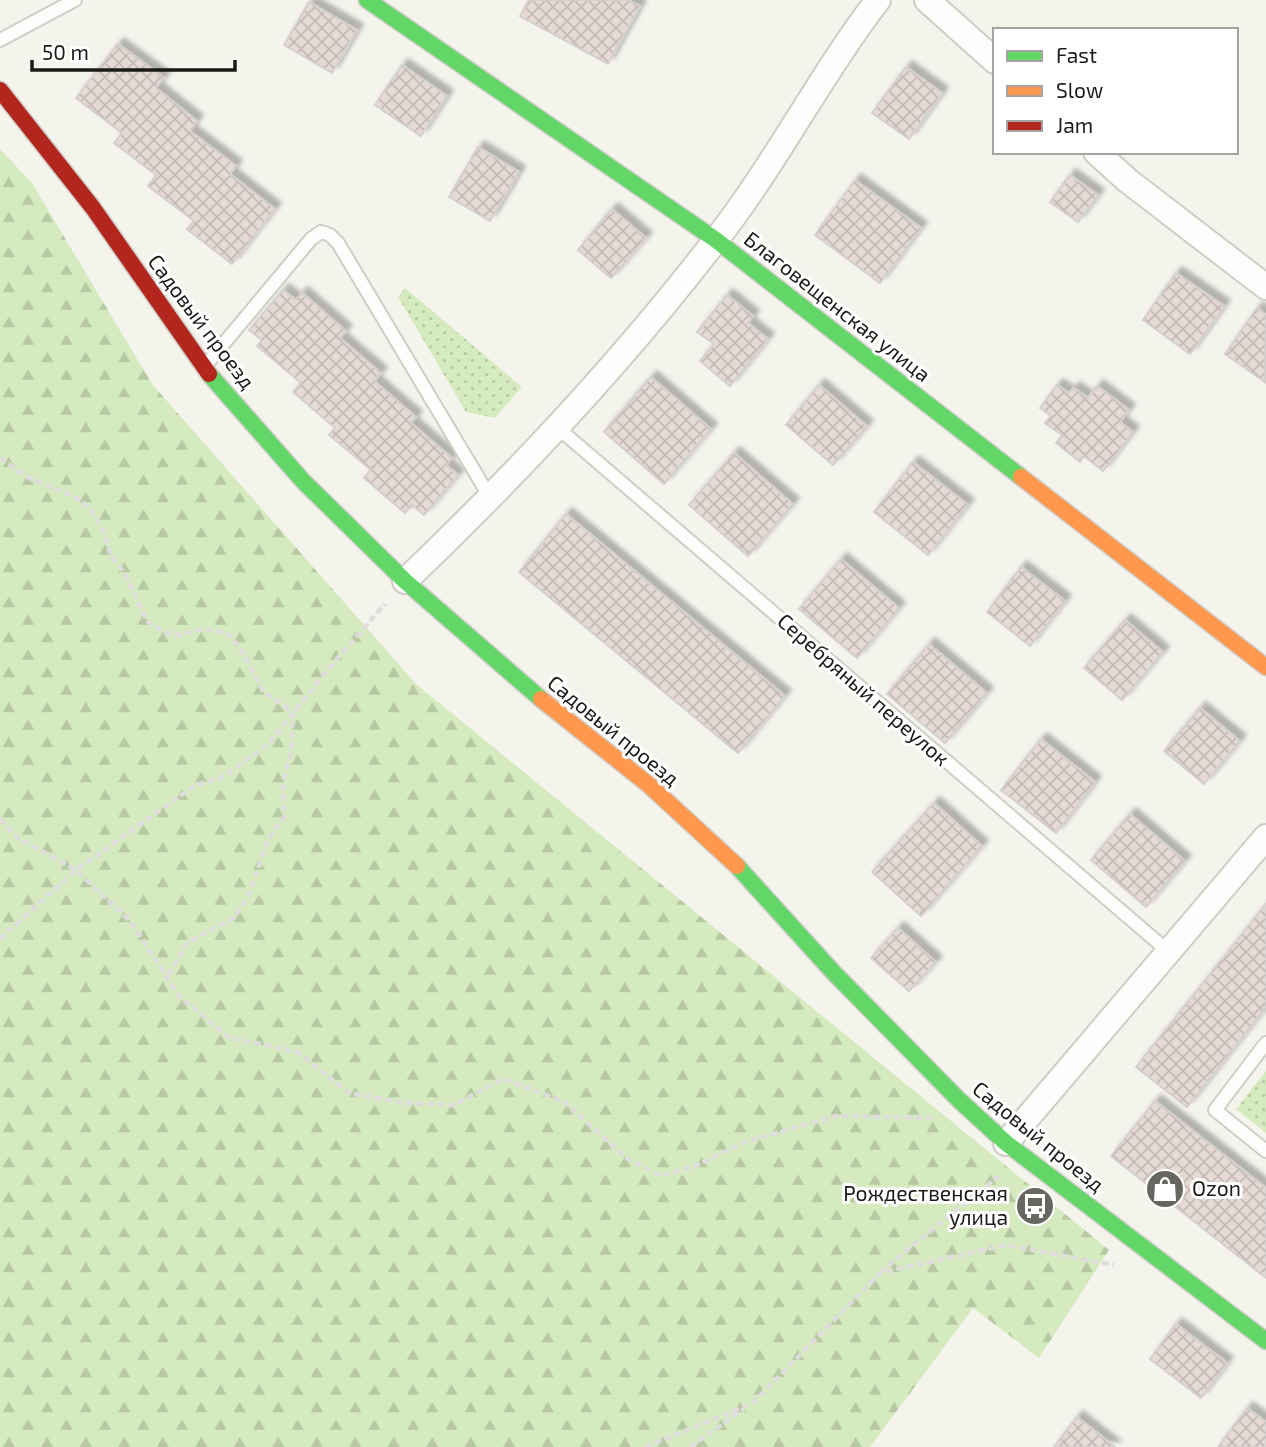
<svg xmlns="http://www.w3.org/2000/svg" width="1266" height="1447" viewBox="0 0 1266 1447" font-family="'Exo 2',sans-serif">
<defs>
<pattern id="forest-firs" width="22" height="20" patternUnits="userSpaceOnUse" patternTransform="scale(1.75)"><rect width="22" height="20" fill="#d5ebbf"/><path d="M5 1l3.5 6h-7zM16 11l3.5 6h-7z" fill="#b6c9a3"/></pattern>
<pattern id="park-dots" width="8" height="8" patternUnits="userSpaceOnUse" patternTransform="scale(1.75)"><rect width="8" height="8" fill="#d5ebbf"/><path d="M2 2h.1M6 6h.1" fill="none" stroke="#b6c9a3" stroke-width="1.8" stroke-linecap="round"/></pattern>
<pattern id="building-cross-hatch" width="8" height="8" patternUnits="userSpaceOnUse" patternTransform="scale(1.75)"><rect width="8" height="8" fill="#e6dad5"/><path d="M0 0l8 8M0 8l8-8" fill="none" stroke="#c5bab6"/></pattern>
<filter id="shadow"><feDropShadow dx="6" dy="-6" stdDeviation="2" flood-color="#0004"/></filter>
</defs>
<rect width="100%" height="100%" fill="#f4f3ec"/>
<!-- forest -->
<path fill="url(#forest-firs)" d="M 0,149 L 32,183 L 152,384 L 416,684 L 1109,1250 L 1039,1358 L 973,1308 L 870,1447 L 0,1447 Z"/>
<!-- park -->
<path fill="url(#park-dots)" d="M 405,288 L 522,387 L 495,418 L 466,412 L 398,297 Z
M 1266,1071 L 1266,1133 L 1236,1109 Z"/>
<!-- building -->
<path fill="url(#building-cross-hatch)" stroke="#d3d0cd" stroke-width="2" filter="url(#shadow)" d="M 529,0 L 628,0 L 640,6 L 608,64 L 520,16 Z
M 309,2 L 357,30 L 332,73 L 284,45 Z
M 118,44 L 164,78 L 156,88 L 197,121 L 190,131 L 236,166 L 230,174 L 275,209 L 232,264 L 187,229 L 194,221 L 148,186 L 156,175 L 114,143 L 122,133 L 76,98 Z
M 402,65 L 447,96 L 421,136 L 375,105 Z
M 906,67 L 942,93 L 909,139 L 872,113 Z
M 478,147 L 519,172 L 490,221 L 449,197 Z
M 1070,175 L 1098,195 L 1078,222 L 1050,202 Z
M 855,180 L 921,228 L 880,283 L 815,235 Z
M 612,209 L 646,238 L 611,278 L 578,250 Z
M 1176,273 L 1224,306 L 1190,354 L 1143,320 Z
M 283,290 L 296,300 L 302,293 L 346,331 L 340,338 L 381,373 L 374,381 L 416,417 L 411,423 L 452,458 L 446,465 L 458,475 L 424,515 L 412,505 L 405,513 L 364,478 L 371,470 L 329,435 L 335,428 L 293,392 L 301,383 L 257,346 L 262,340 L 249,330 Z
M 727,295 L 753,316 L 748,323 L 768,339 L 730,386 L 700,361 L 714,344 L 697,332 Z
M 1257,308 L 1266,315 L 1265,382 L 1225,354 Z
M 651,377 L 711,429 L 664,484 L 604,432 Z
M 819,385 L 867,426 L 833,465 L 786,425 Z
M 1057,385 L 1069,393 L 1074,388 L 1088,398 L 1097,386 L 1129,410 L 1120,422 L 1133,432 L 1103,471 L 1084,456 L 1080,462 L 1056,443 L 1062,435 L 1045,423 L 1051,416 L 1040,408 Z
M 734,453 L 793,504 L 748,556 L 689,505 Z
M 913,462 L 968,505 L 928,555 L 874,512 Z
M 566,514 L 785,696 L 738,753 L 519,572 Z
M 841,559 L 899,608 L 857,658 L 799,609 Z
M 1021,567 L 1065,601 L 1030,646 L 987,612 Z
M 1125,620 L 1163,652 L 1122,700 L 1084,668 Z
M 929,644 L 987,693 L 945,743 L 887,694 Z
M 1200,708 L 1240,741 L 1204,784 L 1164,751 Z
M 1041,739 L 1095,782 L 1056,833 L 1001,790 Z
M 934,803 L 982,846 L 921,916 L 872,872 Z
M 1130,814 L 1185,861 L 1146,907 L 1091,860 Z
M 1266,904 L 1266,1007 L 1187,1107 L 1136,1067 Z
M 898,928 L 936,962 L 909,991 L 871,958 Z
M 1155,1101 L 1266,1188 L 1266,1278 L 1111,1156 Z
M 1176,1324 L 1227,1363 L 1201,1398 L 1150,1359 Z
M 1247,1408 L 1266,1422 L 1266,1447 L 1218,1447 Z
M 1077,1417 L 1115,1447 L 1054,1447 Z"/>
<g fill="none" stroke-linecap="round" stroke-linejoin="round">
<defs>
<path id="lane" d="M 0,40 L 75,0
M 205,366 L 311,239 L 321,232 L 330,235 L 338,243 L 491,499
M 558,428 L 1169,952
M 1266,1043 L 1215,1110 L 1266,1151"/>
<path id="street" d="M 927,0 L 995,61
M 1096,152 L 1127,180 L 1266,287
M 405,581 C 516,475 621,363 715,241 C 775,165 819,77 878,0
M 1006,1143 L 1266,837"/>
<path id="fast" d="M 367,0 L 716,240 L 1021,477
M 209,374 L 303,481 L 405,581 L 541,699
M 737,866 L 834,973 L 959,1100 L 1006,1143 L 1266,1341"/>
<path id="slow" d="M 1021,477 L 1266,667
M 541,699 L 649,785 L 737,866"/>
<path id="jam" d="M 0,90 L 93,208 L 209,374"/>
</defs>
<!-- lane casing -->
<use href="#lane" stroke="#cecdc8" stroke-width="16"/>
<!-- street casing -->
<use href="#street" stroke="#cecdc8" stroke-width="28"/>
<!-- fast casing -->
<use href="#fast" stroke="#cecdc8" stroke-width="19"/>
<!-- slow casing -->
<use href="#slow" stroke="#cecdc8" stroke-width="19"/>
<!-- jam casing -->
<use href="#jam" stroke="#cecdc8" stroke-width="19"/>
<!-- path -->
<path stroke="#dedddb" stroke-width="4.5" stroke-dasharray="7 3.5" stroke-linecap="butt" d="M 0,458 L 27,477 L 75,497 L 90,508 L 104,533 L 111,556 L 124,572 L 147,621 L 163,632 L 180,635 L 202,629 L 227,633 L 240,648 L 263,691 L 293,712 L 291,752 L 283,783 L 284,817 L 268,839 L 249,895 L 234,918 L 188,942 L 167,977
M 0,819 L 18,838 L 76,870 L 194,786 L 223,777 L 269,743 L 330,667 L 385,604
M 0,939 L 76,870 L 130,921 L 179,996 L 228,1037 L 297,1052 L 349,1093 L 404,1103 L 454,1105 L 503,1079 L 565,1102 L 625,1157 L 661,1176 L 695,1166 L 745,1142 L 836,1116 L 933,1118
M 880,1272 L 999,1176
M 645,1447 L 753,1403 L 880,1273 L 1006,1245 L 1114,1265
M 690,1447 L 744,1409"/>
<!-- lane -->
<use href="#lane" stroke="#fdfdfc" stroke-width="12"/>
<!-- street -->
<use href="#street" stroke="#fdfdfc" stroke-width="24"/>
<!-- fast -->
<use href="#fast" stroke="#63d668" stroke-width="16"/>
<!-- slow -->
<use href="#slow" stroke="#ff974d" stroke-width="16"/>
<!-- jam -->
<use href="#jam" stroke="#b3261e" stroke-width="16"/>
</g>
<!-- icons -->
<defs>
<symbol id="shop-disc" viewBox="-11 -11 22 22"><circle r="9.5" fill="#676661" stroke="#fff"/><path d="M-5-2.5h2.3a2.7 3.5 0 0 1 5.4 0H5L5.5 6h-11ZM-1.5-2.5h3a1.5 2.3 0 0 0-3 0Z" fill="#fff"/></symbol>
<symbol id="bus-disc" viewBox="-11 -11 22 22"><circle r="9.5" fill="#676661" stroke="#fff"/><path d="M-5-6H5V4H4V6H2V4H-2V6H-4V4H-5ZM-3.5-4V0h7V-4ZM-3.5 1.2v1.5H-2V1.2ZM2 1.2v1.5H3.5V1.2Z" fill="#fff"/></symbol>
</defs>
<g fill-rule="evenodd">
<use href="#shop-disc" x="1143" y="1167" width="44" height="44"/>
<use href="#bus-disc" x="1013" y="1184" width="44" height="44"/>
</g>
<g text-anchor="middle" stroke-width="6" stroke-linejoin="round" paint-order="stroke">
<!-- street labels -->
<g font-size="21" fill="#1b1a16" stroke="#fff">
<text transform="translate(837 307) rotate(38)" y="7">Благовещенская улица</text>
<text transform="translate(201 322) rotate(53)" y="7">Садовый проезд</text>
<text transform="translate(863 690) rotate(41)" y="7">Серебряный переулок</text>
<text transform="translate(613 731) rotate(39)" y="7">Садовый проезд</text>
<text transform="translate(1038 1137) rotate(39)" y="7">Садовый проезд</text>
</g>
<!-- poi labels -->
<g font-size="21" fill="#1b1a16" stroke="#fff" text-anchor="start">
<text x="1192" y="1196">Ozon</text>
<text x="1008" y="1201" text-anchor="end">Рождественская<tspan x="1008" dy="24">улица</tspan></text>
</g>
</g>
<!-- legend -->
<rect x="993" y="28" width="245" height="126" fill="#ffffff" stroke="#a4a3a2" stroke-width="2"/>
<rect x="1007" y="51" width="35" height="10" fill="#63d668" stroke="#a4a3a2" stroke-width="2"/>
<text x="1056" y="63" font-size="21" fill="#1b1a16">Fast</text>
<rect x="1007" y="86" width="35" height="10" fill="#ff974d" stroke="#a4a3a2" stroke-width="2"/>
<text x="1056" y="98" font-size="21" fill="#1b1a16">Slow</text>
<rect x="1007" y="121" width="35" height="10" fill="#b3261e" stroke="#a4a3a2" stroke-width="2"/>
<text x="1056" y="133" font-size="21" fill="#1b1a16">Jam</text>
<!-- scale -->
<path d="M32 60v10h203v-10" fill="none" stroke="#1b1a16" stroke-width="3.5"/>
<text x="42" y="60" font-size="21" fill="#1b1a16" stroke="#ffffff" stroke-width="5" paint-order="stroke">50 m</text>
</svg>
